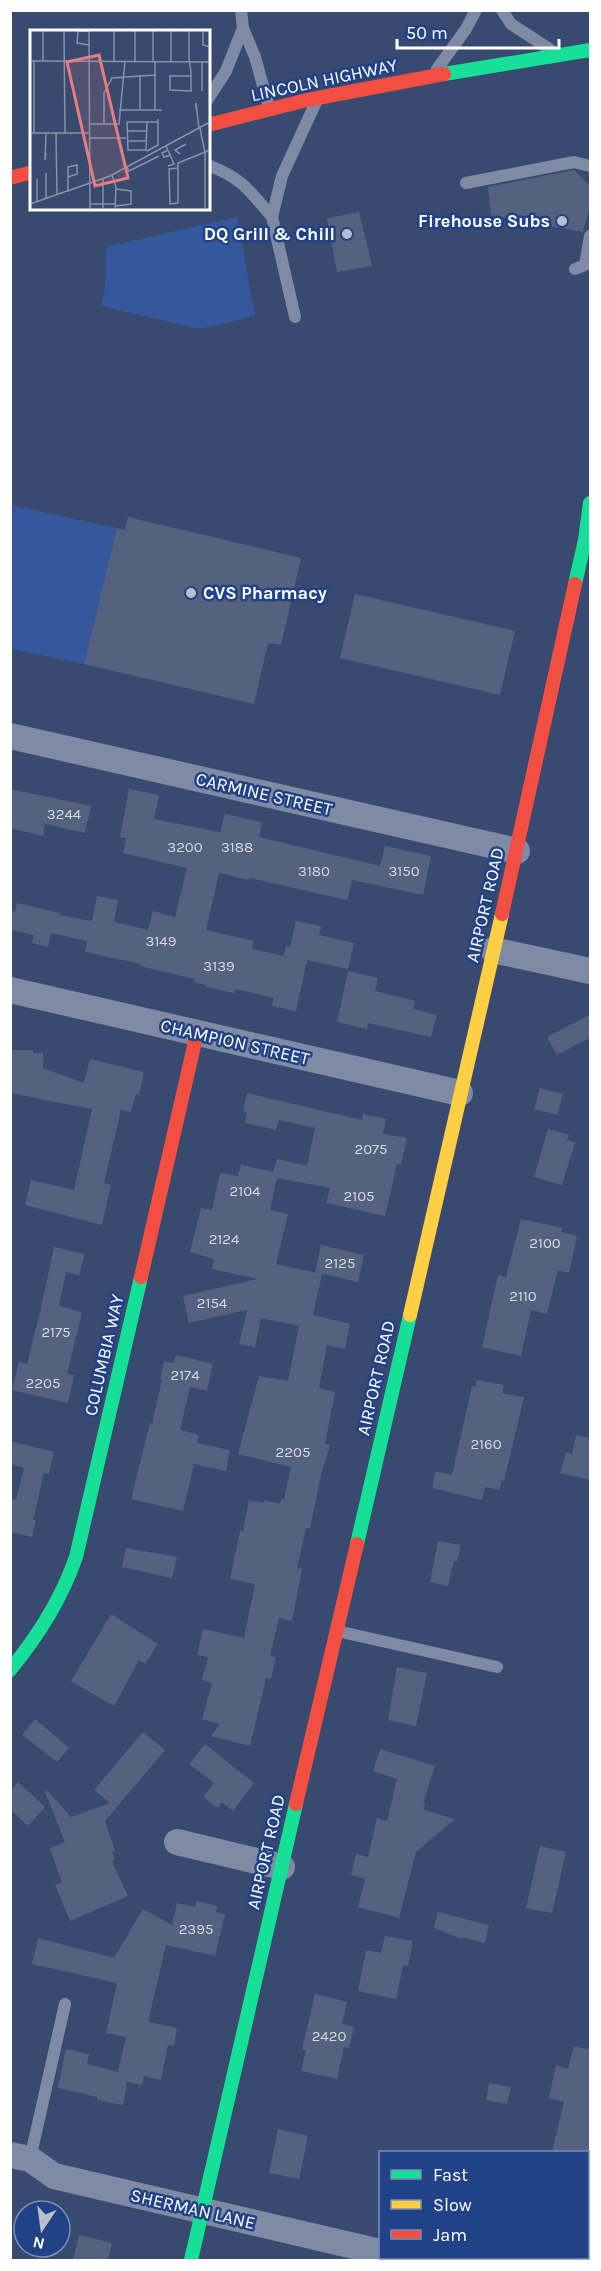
<svg xmlns="http://www.w3.org/2000/svg" width="601" height="2271" viewBox="0 0 601 2271" font-family="Karla,sans-serif">
<rect width="100%" height="100%" fill="#384a6f"/>
<!-- green -->
<path fill="#35589d" d="M 237,217 L 255,316 L 200,329 L 101,306 L 105,288 L 106,247 Z
M 11,505 L 117,528 L 84,664 L 11,649 Z"/>
<!-- building -->
<path fill="#546280" d="M 574,170 L 591,187 L 591,203 L 583,232 L 491,215 L 488,187 Z
M 359,212 L 372,266 L 337,272 L 327,218 Z
M 128,517 L 301,558 L 281,645 L 268,643 L 254,704 L 84,664 L 117,528 L 125,530 Z
M 355,594 L 515,631 L 500,695 L 340,658 Z
M 10,789 L 91,806 L 85,833 L 45,824 L 43,836 L 10,828 Z
M 129,789 L 159,795 L 154,819 L 220,832 L 225,814 L 262,822 L 259,837 L 380,866 L 385,846 L 431,856 L 423,895 L 352,880 L 347,900 L 250,878 L 249,880 L 219,873 L 206,930 L 254,941 L 252,949 L 284,956 L 286,946 L 290,947 L 296,921 L 321,926 L 319,935 L 354,943 L 348,969 L 307,960 L 296,1011 L 272,1006 L 274,998 L 235,989 L 234,993 L 206,987 L 206,985 L 194,982 L 195,979 L 140,966 L 141,964 L 85,952 L 87,941 L 51,933 L 48,947 L 32,943 L 34,935 L 10,930 L 10,911 L 15,912 L 17,903 L 60,913 L 59,915 L 92,921 L 97,896 L 118,900 L 114,922 L 148,930 L 153,911 L 175,917 L 187,868 L 123,853 L 126,838 L 120,837 Z
M 348,971 L 378,978 L 375,991 L 415,1001 L 413,1009 L 437,1015 L 431,1037 L 368,1023 L 367,1029 L 337,1022 Z
M 591,1014 L 591,1037 L 557,1055 L 547,1037 Z
M 10,1050 L 33,1050 L 33,1053 L 43,1053 L 43,1068 L 84,1083 L 90,1059 L 144,1072 L 139,1095 L 136,1094 L 131,1112 L 121,1110 L 104,1183 L 111,1185 L 102,1225 L 25,1205 L 31,1180 L 74,1190 L 92,1109 L 10,1093 Z
M 540,1088 L 563,1094 L 557,1115 L 534,1109 Z
M 247,1093 L 362,1120 L 363,1114 L 386,1119 L 383,1134 L 407,1138 L 401,1164 L 397,1164 L 385,1216 L 326,1203 L 330,1188 L 277,1178 L 270,1210 L 288,1214 L 276,1264 L 322,1274 L 313,1315 L 350,1324 L 345,1349 L 327,1345 L 319,1388 L 335,1392 L 325,1444 L 330,1445 L 321,1475 L 310,1528 L 306,1528 L 297,1568 L 302,1569 L 292,1621 L 279,1618 L 270,1656 L 276,1657 L 271,1679 L 266,1678 L 250,1746 L 211,1736 L 220,1724 L 202,1719 L 212,1683 L 202,1680 L 208,1657 L 197,1655 L 203,1629 L 244,1638 L 255,1584 L 230,1579 L 240,1531 L 243,1531 L 249,1500 L 264,1503 L 265,1500 L 280,1504 L 281,1499 L 284,1499 L 291,1467 L 238,1454 L 259,1376 L 288,1381 L 299,1326 L 261,1318 L 255,1347 L 239,1344 L 247,1310 L 189,1323 L 183,1296 L 257,1279 L 212,1269 L 214,1259 L 190,1252 L 201,1208 L 212,1210 L 220,1173 L 238,1176 L 241,1165 L 273,1172 L 277,1159 L 307,1166 L 315,1128 L 279,1120 L 276,1130 L 245,1123 L 247,1112 L 243,1111 Z
M 548,1129 L 569,1135 L 567,1140 L 575,1142 L 562,1185 L 534,1177 Z
M 521,1219 L 563,1228 L 561,1232 L 577,1236 L 569,1273 L 558,1270 L 547,1314 L 531,1310 L 521,1356 L 482,1347 L 498,1275 L 506,1277 Z
M 321,1245 L 364,1255 L 358,1282 L 315,1272 Z
M 54,1247 L 85,1254 L 79,1275 L 66,1272 L 59,1306 L 82,1312 L 67,1374 L 74,1375 L 68,1403 L 12,1390 L 19,1362 L 27,1364 L 41,1308 Z
M 176,1355 L 213,1364 L 207,1391 L 190,1387 L 180,1430 L 199,1435 L 197,1443 L 230,1450 L 226,1471 L 194,1464 L 183,1511 L 131,1499 L 150,1423 L 152,1424 L 162,1380 L 160,1379 L 164,1361 L 173,1363 Z
M 477,1380 L 504,1385 L 502,1393 L 524,1397 L 504,1481 L 502,1480 L 499,1490 L 485,1487 L 482,1500 L 432,1488 L 436,1471 L 452,1475 L 472,1386 L 476,1386 Z
M 576,1435 L 591,1438 L 591,1480 L 560,1473 L 566,1452 L 572,1454 Z
M 10,1441 L 54,1452 L 49,1474 L 44,1473 L 33,1520 L 36,1520 L 32,1537 L 10,1532 L 10,1498 L 16,1500 L 24,1468 L 10,1464 Z
M 438,1541 L 461,1545 L 457,1561 L 454,1561 L 448,1586 L 430,1582 Z
M 126,1548 L 177,1557 L 172,1578 L 122,1567 Z
M 111,1614 L 158,1644 L 145,1664 L 139,1660 L 114,1706 L 71,1681 Z
M 397,1667 L 427,1673 L 416,1726 L 388,1720 Z
M 35,1719 L 69,1748 L 57,1762 L 22,1735 Z
M 143,1732 L 165,1750 L 105,1821 L 115,1851 L 112,1852 L 115,1860 L 112,1861 L 128,1896 L 70,1921 L 55,1885 L 62,1883 L 50,1848 L 65,1842 L 45,1792 L 48,1791 L 71,1817 L 110,1803 L 94,1790 Z
M 205,1744 L 254,1783 L 233,1811 L 222,1802 L 217,1808 L 203,1797 L 214,1783 L 189,1764 Z
M 380,1749 L 435,1766 L 423,1803 L 425,1803 L 424,1810 L 455,1819 L 416,1852 L 399,1918 L 358,1907 L 365,1879 L 351,1875 L 356,1854 L 368,1857 L 377,1818 L 387,1821 L 397,1779 L 373,1771 Z
M 18,1782 L 45,1807 L 28,1826 L 10,1809 L 10,1791 Z
M 540,1846 L 566,1852 L 552,1913 L 526,1908 Z
M 196,1901 L 217,1906 L 216,1912 L 225,1914 L 215,1956 L 166,1945 L 148,2022 L 177,2028 L 174,2046 L 168,2045 L 161,2080 L 144,2076 L 142,2085 L 127,2082 L 123,2105 L 97,2100 L 97,2097 L 58,2088 L 66,2049 L 89,2054 L 87,2064 L 118,2072 L 126,2037 L 106,2033 L 117,1983 L 32,1964 L 38,1938 L 114,1958 L 143,1909 L 172,1925 L 177,1903 L 195,1907 Z
M 438,1912 L 489,1925 L 485,1943 L 462,1937 L 462,1939 L 434,1928 Z
M 385,1936 L 413,1941 L 408,1966 L 403,1965 L 396,1999 L 358,1991 L 366,1950 L 381,1953 Z
M 315,1994 L 347,2002 L 342,2024 L 354,2027 L 349,2048 L 344,2047 L 337,2079 L 301,2071 L 306,2050 L 302,2050 Z
M 574,2046 L 591,2050 L 591,2152 L 552,2152 L 564,2102 L 549,2098 L 556,2065 L 568,2069 Z
M 489,2083 L 511,2087 L 507,2104 L 486,2100 Z
M 278,2129 L 308,2136 L 299,2179 L 269,2173 Z
M 79,2235 L 112,2243 L 108,2260 L 73,2260 Z"/>
<g fill="none" stroke-linecap="round" stroke-linejoin="round">
<!-- lane -->
<path stroke="#7f8ba5" stroke-width="12" d="M 241,10 L 243,28 L 255,57 L 269,107
M 502,10 L 511,24 L 551,50
M 437,69 L 466,29 L 476,10
M 208,99 L 226,71 L 243,28
M 208,165 C 243,179 248,189 272,217
M 466,183 L 574,162 L 590,166
M 575,269 L 585,265 L 590,236
M 295,317 L 272,217 L 282,176 L 316,102
M 337,1631 L 497,1667
M 30,2159 L 65,2004"/>
<!-- street -->
<path stroke="#7f8ba5" stroke-width="26" d="M 10,736 L 517,851
M 493,950 L 590,971
M 10,990 L 460,1093
M 177,1842 L 282,1867
M 10,2155 L 30,2159 L 54,2176 L 380,2252
M 403,2258 L 416,2260"/>
<!-- fast -->
<path stroke="#16e098" stroke-width="14" d="M 444,74 L 590,50
M 575,584 L 585,540 L 590,503
M 357,1544 L 410,1315
M 10,1670 C 39,1635 61,1600 76,1557 L 141,1277
M 191,2260 L 296,1804"/>
<!-- slow -->
<path stroke="#ffcf43" stroke-width="14" d="M 410,1315 L 502,914"/>
<!-- jam -->
<path stroke="#f24e42" stroke-width="14" d="M 208,125 L 307,100 L 444,74
M 10,178 L 32,172
M 502,914 L 575,584
M 141,1277 L 197,1033
M 296,1804 L 357,1544"/>
</g>
<!-- markers -->
<g fill="#b9c0cd" stroke="#214286" stroke-width="2">
<circle cx="562" cy="221" r="6"/>
<circle cx="347" cy="234" r="6"/>
<circle cx="191" cy="593" r="6"/>
</g>
<g text-anchor="middle" stroke-width="5" stroke-linejoin="round" paint-order="stroke">
<!-- number labels -->
<g font-size="15" fill="#d4d8df">
<text x="64" y="819">3244</text>
<text x="185" y="852">3200</text>
<text x="237" y="852">3188</text>
<text x="314" y="876">3180</text>
<text x="404" y="876">3150</text>
<text x="161" y="946">3149</text>
<text x="219" y="971">3139</text>
<text x="371" y="1154">2075</text>
<text x="245" y="1196">2104</text>
<text x="359" y="1201">2105</text>
<text x="224" y="1244">2124</text>
<text x="545" y="1248">2100</text>
<text x="340" y="1268">2125</text>
<text x="523" y="1301">2110</text>
<text x="212" y="1308">2154</text>
<text x="56" y="1337">2175</text>
<text x="185" y="1380">2174</text>
<text x="43" y="1388">2205</text>
<text x="486" y="1449">2160</text>
<text x="293" y="1457">2205</text>
<text x="196" y="1934">2395</text>
<text x="329" y="2041">2420</text>
</g>
<!-- street labels -->
<g font-size="18" fill="#fff" stroke="#214286">
<text transform="translate(324 80) rotate(-12)" y="6">LINCOLN HIGHWAY</text>
<text transform="translate(264 794) rotate(13)" y="6">CARMINE STREET</text>
<text transform="translate(485 905) rotate(-77)" y="6">AIRPORT ROAD</text>
<text transform="translate(235 1042) rotate(13)" y="6">CHAMPION STREET</text>
<text transform="translate(104 1355) rotate(-77)" y="6">COLUMBIA WAY</text>
<text transform="translate(376 1378) rotate(-77)" y="6">AIRPORT ROAD</text>
<text transform="translate(266 1852) rotate(-77)" y="6">AIRPORT ROAD</text>
<text transform="translate(193 2209) rotate(13)" y="6">SHERMAN LANE</text>
</g>
<!-- poi labels -->
<g font-size="18" font-weight="bold" fill="#fff" stroke="#214286" text-anchor="end">
<text x="550" y="227">Firehouse Subs</text>
<text x="335" y="240">DQ Grill &amp; Chill</text>
<text x="203" y="599" text-anchor="start">CVS Pharmacy</text>
</g>
</g>
<!-- overview -->
<g transform="translate(30 30)">
<rect width="180" height="180" fill="#384a6f"/>
<path fill="none" stroke="#8892a9" stroke-width="1.5" d="M 34,0 L 35,103M 59,0 L 60,180M 84,0 L 84,31M 159,0 L 159,28 L 161,42 L 161,61 L 140,60 L 140,46 L 161,46M 173,0 L 173,15 L 180,17M 59,1 L 48,1 L 47,13 L 59,15M 4,30 L 4,103M 13,30 L 13,0M 0,31 L 180,32 L 180,36M 105,31 L 105,0M 123,31 L 123,0M 141,32 L 141,0M 172,32 L 172,61M 166,79 L 166,73 L 169,99M 89,80 L 132,80M 110,80 L 110,45M 125,80 L 125,31M 59,94 L 89,94 L 95,31M 74,94 L 74,63 L 82,48 L 125,45M 170,98 L 175,123 L 175,180M 97,101 L 117,101M 0,103 L 59,103M 26,103 L 27,165M 59,108 L 96,108M 98,111 L 117,111M 136,116 L 144,134 L 138,136M 116,120 L 98,120 L 97,92 L 128,92M 138,120 L 132,123 L 134,127 L 141,125M 116,121 L 117,92M 117,121 L 128,115 L 128,89M 16,123 L 15,130 L 16,103M 150,124 L 145,120 L 156,114M 97,137 L 99,141 L 129,126M 148,138 L 139,139 L 140,174 L 148,173 L 148,133 L 180,120M 82,145 L 86,157 L 85,180M 7,149 L 7,172M 38,162 L 38,137 L 47,135 L 47,144 L 38,147M 16,169 L 16,143M 0,174 L 80,146 L 180,92M 60,174 L 86,174M 86,176 L 101,174 L 101,161 L 86,159M 73,178 L 73,149"/>
<path fill="#e67e7e" fill-opacity="0.15" stroke="#e67e7e" stroke-width="3" d="M 69,25 L 98,148 L 65,156 L 37,32 Z"/>
<rect width="180" height="180" fill="none" stroke="#fff" stroke-width="3"/>
</g>
<!-- border -->
<rect width="601" height="2271" fill="none" stroke="#ffffff" stroke-width="24"/>
<!-- legend -->
<rect x="379" y="2151" width="210" height="108" fill="#214286" stroke="#7a8eb6" stroke-width="1.5"/>
<rect x="391" y="2170" width="30" height="9" fill="#16e098" stroke="#7a8eb6" stroke-width="1.5"/>
<text x="433" y="2181" font-size="18" fill="#ffffff">Fast</text>
<rect x="391" y="2200" width="30" height="9" fill="#ffcf43" stroke="#7a8eb6" stroke-width="1.5"/>
<text x="433" y="2211" font-size="18" fill="#ffffff">Slow</text>
<rect x="391" y="2230" width="30" height="9" fill="#f24e42" stroke="#7a8eb6" stroke-width="1.5"/>
<text x="433" y="2241" font-size="18" fill="#ffffff">Jam</text>
<!-- north arrow -->
<g transform="translate(42 2229) rotate(193)"><circle r="28" fill="#214286" stroke="#7a8eb6" stroke-width="1.5"/>
<path d="M0-4.5L10 22L0 15L-10 22Z" fill="#b9c0cd"/>
<text y="-9" font-size="16" font-weight="bold" text-anchor="middle" fill="#ffffff">N</text>
</g>
<!-- scale -->
<path d="M397 39v9h162v-9" fill="none" stroke="#ffffff" stroke-width="3"/>
<text x="406" y="39" font-size="18" fill="#ffffff" stroke="#214286" stroke-width="4.5" paint-order="stroke">50 m</text>
</svg>
